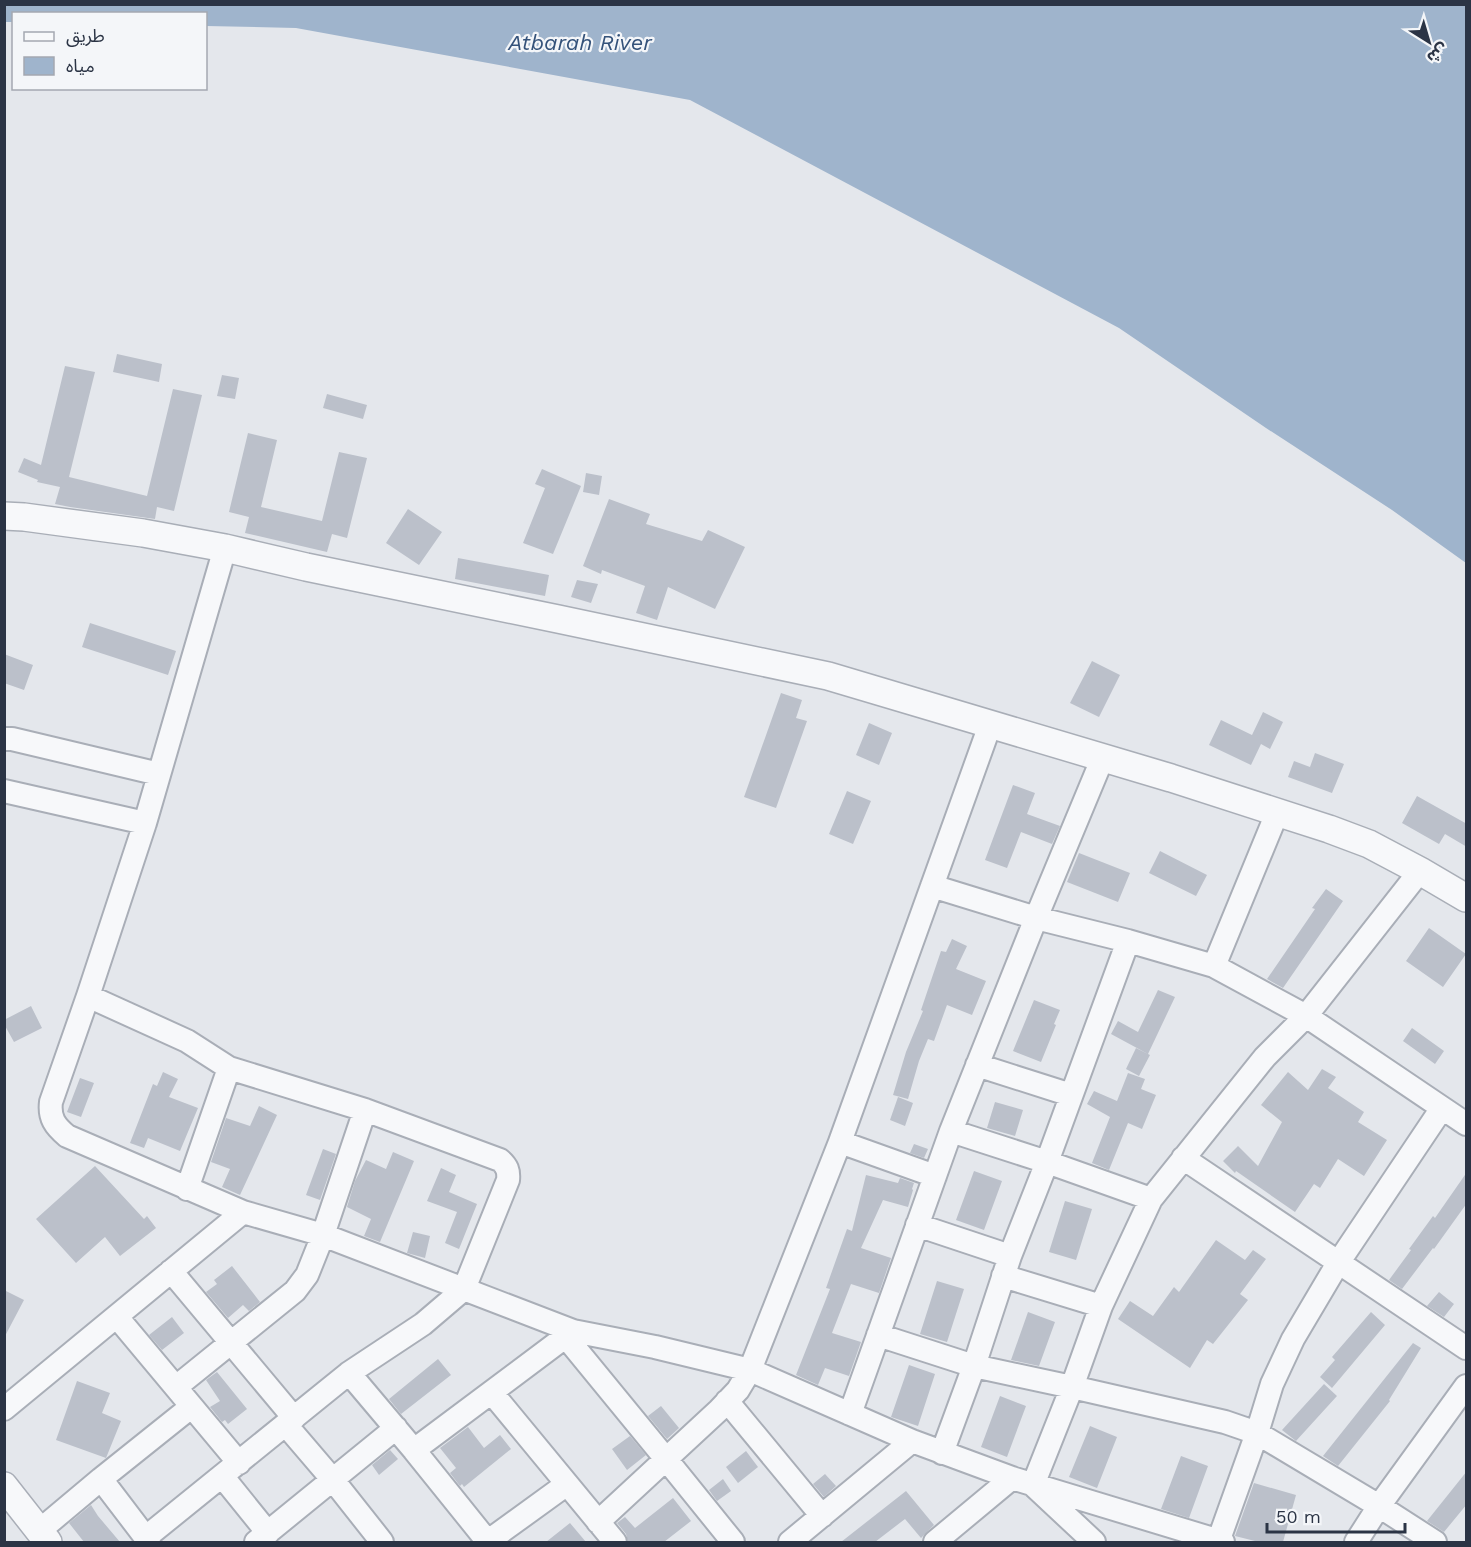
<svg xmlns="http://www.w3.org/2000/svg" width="1471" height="1547" viewBox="0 0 1471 1547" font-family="'Work Sans','Noto Sans Arabic',sans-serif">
<rect width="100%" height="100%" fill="#e4e7ec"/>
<!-- water -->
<path fill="#9fb4cc" d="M 5,4 L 1466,5 L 1466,563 L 1392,510 L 1266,428 L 1119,328 L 690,100 L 296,28 L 206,26 L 206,14 L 14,14 L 13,22 L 5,22 Z"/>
<!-- building -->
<path fill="#bbc0ca" d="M 117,354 L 162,364 L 159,382 L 113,372 Z
M 65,366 L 95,372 L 69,477 L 147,496 L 173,389 L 202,395 L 174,511 L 157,507 L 155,519 L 70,507 L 55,504 L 60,487 L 37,482 L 38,480 L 18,472 L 24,458 L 41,465 Z
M 222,375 L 239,378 L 235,399 L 217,396 Z
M 327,394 L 367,405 L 363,419 L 323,408 Z
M 248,433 L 277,440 L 261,507 L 322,521 L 339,452 L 367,458 L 347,538 L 332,534 L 327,552 L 245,533 L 249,517 L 229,512 Z
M 542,469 L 581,486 L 553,554 L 523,543 L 545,488 L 535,484 Z
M 586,473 L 602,476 L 599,495 L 583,492 Z
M 609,499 L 650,514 L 646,524 L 702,541 L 708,530 L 745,547 L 715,609 L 668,587 L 657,620 L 636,613 L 645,586 L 602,570 L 601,574 L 583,566 Z
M 408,509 L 442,532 L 419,565 L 386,543 Z
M 458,558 L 549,575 L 545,596 L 455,579 Z
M 577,580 L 598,584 L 591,603 L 571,597 Z
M 90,623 L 176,651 L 168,675 L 82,647 Z
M 4,654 L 33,665 L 24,690 L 4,683 Z
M 1092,661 L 1120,675 L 1099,717 L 1070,703 Z
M 781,693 L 802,700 L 796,718 L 807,721 L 776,808 L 744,797 Z
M 1263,712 L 1283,722 L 1270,749 L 1261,744 L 1251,765 L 1209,745 L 1221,720 L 1252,735 Z
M 869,723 L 892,733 L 879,765 L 856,755 Z
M 1315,753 L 1344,764 L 1332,793 L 1288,777 L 1294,761 L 1310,767 Z
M 1013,785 L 1035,793 L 1027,814 L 1060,826 L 1052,844 L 1021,832 L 1007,868 L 985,860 Z
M 847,791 L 871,801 L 853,844 L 829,834 Z
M 1417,796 L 1467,824 L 1467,847 L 1445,834 L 1439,844 L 1402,823 Z
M 1160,851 L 1207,875 L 1196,896 L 1149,873 Z
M 1079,853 L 1130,873 L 1118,902 L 1067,882 Z
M 1326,889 L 1343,901 L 1283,988 L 1267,979 L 1315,909 L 1312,908 Z
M 1429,928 L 1466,954 L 1443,987 L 1406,961 Z
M 952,939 L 967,946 L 956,969 L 986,981 L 972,1015 L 947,1005 L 934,1041 L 928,1039 L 919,1061 L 908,1099 L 893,1095 L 906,1052 L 923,1011 L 921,1010 L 941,951 L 946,952 Z
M 1158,990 L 1175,997 L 1148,1054 L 1111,1034 L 1118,1021 L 1138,1032 Z
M 1034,1000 L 1060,1010 L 1054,1024 L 1056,1025 L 1041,1062 L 1013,1051 Z
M 31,1006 L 42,1028 L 14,1042 L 4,1024 L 4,1020 Z
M 1412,1028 L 1444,1051 L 1435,1064 L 1403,1041 Z
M 1136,1048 L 1150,1055 L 1139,1076 L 1126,1069 Z
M 1322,1069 L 1336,1077 L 1328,1088 L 1364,1112 L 1358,1122 L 1387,1140 L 1364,1176 L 1338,1159 L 1320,1188 L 1314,1184 L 1295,1212 L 1236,1171 L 1235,1173 L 1223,1161 L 1238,1146 L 1258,1166 L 1282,1122 L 1261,1105 L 1288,1072 L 1308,1090 Z
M 163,1072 L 178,1079 L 169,1097 L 198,1108 L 180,1151 L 148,1138 L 144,1148 L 130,1143 L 153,1084 L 157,1086 Z
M 1128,1073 L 1145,1079 L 1141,1089 L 1156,1095 L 1142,1129 L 1128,1123 L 1109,1170 L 1092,1163 L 1110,1117 L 1087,1104 L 1094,1091 L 1117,1101 Z
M 80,1078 L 94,1083 L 81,1117 L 67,1112 Z
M 898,1097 L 913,1103 L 905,1126 L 890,1120 Z
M 995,1102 L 1023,1110 L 1015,1136 L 987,1128 Z
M 259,1106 L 277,1115 L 240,1195 L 222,1187 L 230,1169 L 211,1162 L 226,1118 L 250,1126 Z
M 914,1144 L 928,1149 L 924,1158 L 910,1153 Z
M 323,1149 L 336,1154 L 320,1200 L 306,1195 Z
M 393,1152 L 414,1161 L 380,1242 L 364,1236 L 371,1219 L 347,1207 L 355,1181 L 366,1160 L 386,1169 Z
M 95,1166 L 144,1219 L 147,1216 L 156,1228 L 120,1256 L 105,1237 L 76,1263 L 36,1219 Z
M 441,1168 L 456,1175 L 449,1192 L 477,1204 L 459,1249 L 445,1243 L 457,1212 L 427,1201 Z
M 974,1171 L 1002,1181 L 984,1230 L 956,1220 Z
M 1467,1172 L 1467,1203 L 1434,1249 L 1433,1248 L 1402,1289 L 1389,1280 L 1411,1250 L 1409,1249 L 1433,1216 L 1435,1218 Z
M 866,1175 L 898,1183 L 900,1178 L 914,1183 L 912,1189 L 913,1190 L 908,1207 L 883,1200 L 861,1248 L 891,1258 L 879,1293 L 851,1284 L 832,1333 L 861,1342 L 849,1376 L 825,1368 L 818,1385 L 796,1375 L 830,1289 L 826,1288 L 847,1229 L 852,1231 Z
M 1065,1201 L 1092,1209 L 1076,1260 L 1049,1252 Z
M 413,1232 L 430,1236 L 425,1258 L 407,1253 Z
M 1216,1240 L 1245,1260 L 1253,1250 L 1266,1259 L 1240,1294 L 1248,1300 L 1213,1344 L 1207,1340 L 1190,1368 L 1118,1319 L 1130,1301 L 1153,1316 L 1174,1287 L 1179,1292 Z
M 232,1266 L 260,1302 L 249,1311 L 243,1305 L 228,1318 L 206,1292 L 217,1284 L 214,1280 Z
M 937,1281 L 964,1289 L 947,1342 L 920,1334 Z
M 4,1290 L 24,1300 L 4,1338 Z
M 1439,1292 L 1454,1304 L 1444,1317 L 1427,1306 Z
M 1028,1312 L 1055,1322 L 1039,1366 L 1011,1360 Z
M 1371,1312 L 1385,1325 L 1332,1388 L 1320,1377 L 1335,1360 L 1332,1357 Z
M 172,1317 L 184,1333 L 162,1350 L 149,1335 Z
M 1413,1343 L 1421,1348 L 1389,1400 L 1390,1401 L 1338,1466 L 1323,1456 Z
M 438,1359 L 451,1375 L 401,1414 L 389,1399 Z
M 909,1365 L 935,1374 L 918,1426 L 891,1417 Z
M 217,1372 L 247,1409 L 228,1424 L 225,1420 L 222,1422 L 210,1407 L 220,1401 L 206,1380 Z
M 77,1381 L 110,1393 L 102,1413 L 121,1421 L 106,1458 L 56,1440 Z
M 1324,1384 L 1337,1396 L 1296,1441 L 1282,1430 Z
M 1000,1396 L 1026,1406 L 1007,1457 L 981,1447 Z
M 661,1406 L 679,1428 L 667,1439 L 648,1416 Z
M 1090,1426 L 1117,1437 L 1097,1488 L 1069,1477 Z
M 468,1427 L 484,1448 L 500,1435 L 511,1449 L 464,1487 L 462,1484 L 460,1486 L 450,1473 L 456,1468 L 440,1448 Z
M 630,1436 L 646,1455 L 627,1470 L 612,1449 Z
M 390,1450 L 398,1459 L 379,1475 L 372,1465 Z
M 746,1451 L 758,1467 L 738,1483 L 726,1467 Z
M 1181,1456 L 1208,1466 L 1189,1518 L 1161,1509 Z
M 1467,1471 L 1467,1504 L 1444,1532 L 1427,1521 Z
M 825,1474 L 836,1486 L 824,1497 L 813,1484 Z
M 723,1479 L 731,1491 L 717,1501 L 709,1490 Z
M 1254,1483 L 1296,1495 L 1283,1542 L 1259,1542 L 1235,1536 Z
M 906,1491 L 934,1525 L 921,1538 L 905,1519 L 875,1542 L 841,1542 Z
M 673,1498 L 691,1521 L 664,1542 L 628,1542 L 626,1534 L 617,1523 L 625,1517 L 635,1528 Z
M 91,1505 L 98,1516 L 120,1542 L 84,1542 L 69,1523 Z
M 570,1523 L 586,1542 L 546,1542 Z"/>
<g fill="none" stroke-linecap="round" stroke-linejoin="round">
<defs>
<path id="minor" d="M 225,548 L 145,823 L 88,996 L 51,1102 C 49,1118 55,1126 67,1136 L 243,1212 L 323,1235 L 573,1331 L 655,1347 L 750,1370 L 912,1441 L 1012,1478 L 1223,1542
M 4,739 L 12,739 L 159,774
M 4,791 L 145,823
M 1420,871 L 1306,1016 L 1466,1124
M 932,886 L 1036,918 L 1128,941 L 1214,966 L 1306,1016 L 1265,1057 L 1151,1199 L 1101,1306 L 1072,1387 L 1033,1485 L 1094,1542
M 1214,966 L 1277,813
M 88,996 L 187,1041 L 229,1068 L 365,1110 L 500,1160 C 507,1166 509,1171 508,1180 L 464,1289 L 423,1324 L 349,1373 L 145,1538
M 977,1065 L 1071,1095
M 951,1131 L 1047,1162 L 1151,1199
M 840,1142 L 935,1176
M 1183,1158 L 1466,1348
M 187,1189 L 229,1068
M 917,1225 L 1010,1256 L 974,1366 L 942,1453
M 1010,1256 L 1047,1162 L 1128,941
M 171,1271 L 294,1418
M 1003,1276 L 1101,1306
M 117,1317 L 239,1463
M 878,1335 L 974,1366 L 1072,1387 L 1225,1422 L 1257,1433 L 1379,1506 L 1435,1542
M 566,1337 L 666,1459 L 733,1542
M 349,1373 L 414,1450 L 488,1542
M 176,1387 L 295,1291 L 307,1275 L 323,1235 L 365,1110
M 492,1393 L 615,1542
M 727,1401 L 822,1516
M 4,1409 L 243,1212
M 850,1414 L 951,1131 L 1036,918 L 1103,757
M 286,1425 L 333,1480 L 382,1542
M 414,1450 L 573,1331
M 222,1476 L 268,1533
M 101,1479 L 149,1542
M 598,1522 L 719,1410 L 738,1390 L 750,1370 L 840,1142 L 990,725
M 39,1531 L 101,1479 L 191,1407
M 256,1542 L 396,1428
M 487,1542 L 567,1484
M 790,1542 L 912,1441
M 935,1542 L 1012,1478
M 1218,1542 L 1257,1433 L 1272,1384 L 1293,1339 L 1338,1263 L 1442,1108
M 1356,1542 L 1379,1506 L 1466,1386"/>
<path id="tertiary" d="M 4,516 L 24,517 L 143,533 L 225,548 L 306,567 L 558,619 L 828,676 L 1171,778 L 1329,829 L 1369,844 L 1420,871 L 1466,898
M 4,1486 L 48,1542"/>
</defs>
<!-- minor casing -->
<use href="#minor" stroke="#a9aeb7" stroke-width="26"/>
<!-- tertiary casing -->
<use href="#tertiary" stroke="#a9aeb7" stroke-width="30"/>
<!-- minor -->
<use href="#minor" stroke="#f7f8fa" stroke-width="22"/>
<!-- tertiary -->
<use href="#tertiary" stroke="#f7f8fa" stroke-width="27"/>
</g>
<g text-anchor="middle" stroke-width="4.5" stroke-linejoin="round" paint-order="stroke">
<!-- water labels -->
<g font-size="22" font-style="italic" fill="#34527a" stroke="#f4f6f9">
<text x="580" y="50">Atbarah River</text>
</g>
</g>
<!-- border -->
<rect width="1471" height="1547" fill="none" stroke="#2b3445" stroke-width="12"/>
<!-- legend -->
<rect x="12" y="12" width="195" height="78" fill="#f4f6f9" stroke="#a4a8b1" stroke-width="1.5"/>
<rect x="24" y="32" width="30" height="9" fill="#f7f8fa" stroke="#a4a8b1" stroke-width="1.5"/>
<text x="66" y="42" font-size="18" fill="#2b3445">طريق</text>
<rect x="24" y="57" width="30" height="18" fill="#9fb4cc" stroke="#a4a8b1" stroke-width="1.5"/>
<text x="66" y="72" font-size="18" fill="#2b3445">مياه</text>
<!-- north arrow -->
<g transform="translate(1429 42) rotate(143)" stroke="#f4f6f9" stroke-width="4.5" paint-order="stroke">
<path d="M0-4.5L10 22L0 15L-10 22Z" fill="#2b3445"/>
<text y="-9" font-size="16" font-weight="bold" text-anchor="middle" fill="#2b3445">ش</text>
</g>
<!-- scale -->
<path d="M1267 1523v9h138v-9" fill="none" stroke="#2b3445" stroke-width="3"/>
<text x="1276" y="1523" font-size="18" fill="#2b3445" stroke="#f4f6f9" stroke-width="4.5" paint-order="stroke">50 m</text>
</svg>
